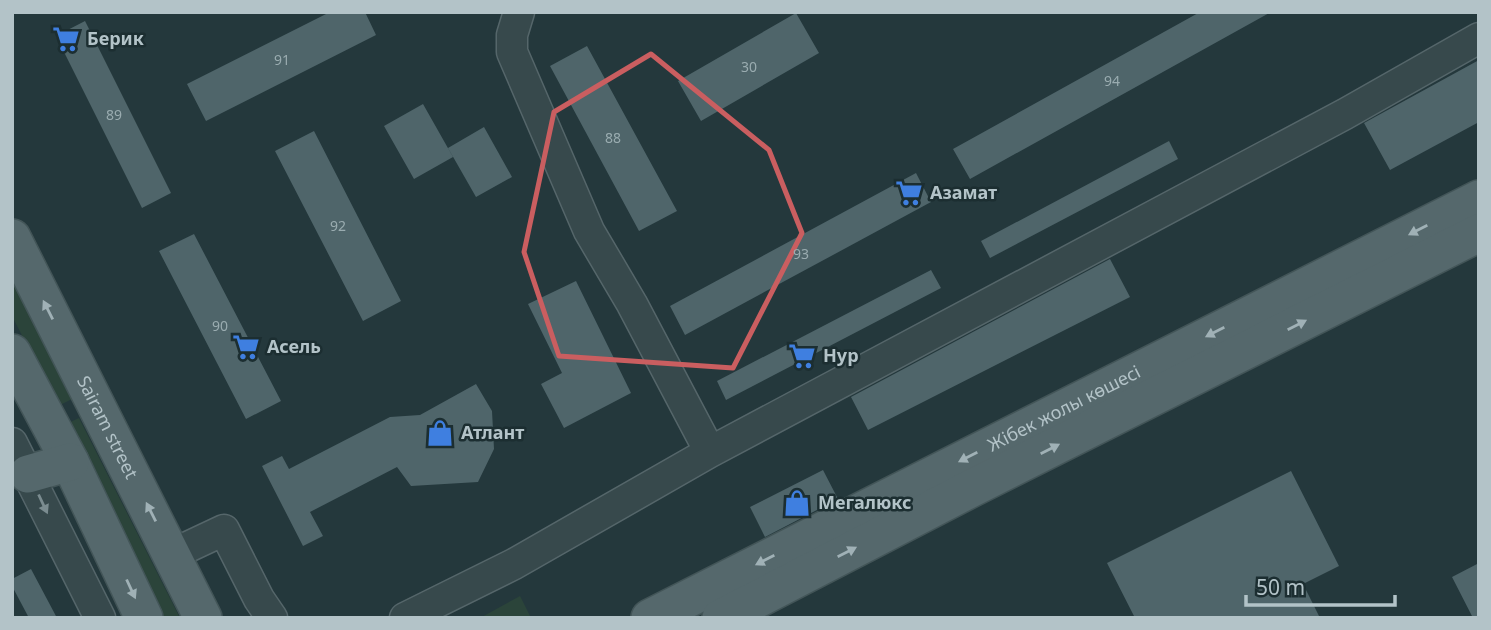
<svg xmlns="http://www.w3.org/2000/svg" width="1491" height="630" viewBox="0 0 1491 630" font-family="'Noto Sans',sans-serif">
<rect width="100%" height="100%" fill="#24383c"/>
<!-- green -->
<path fill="#2b443a" d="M 12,271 L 76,397 L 58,406 L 12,316 Z
M 79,418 L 180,618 L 159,618 L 62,426 Z
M 520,596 L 531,618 L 480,618 Z"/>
<!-- building -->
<path fill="#4f656a" d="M 330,12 L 365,12 L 376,35 L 206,121 L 187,84 Z
M 1200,12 L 1271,12 L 970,179 L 953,149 Z
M 796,13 L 819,53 L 701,121 L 678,81 Z
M 85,21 L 171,193 L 142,208 L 56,36 Z
M 587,46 L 677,211 L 639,231 L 550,66 Z
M 1479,60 L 1479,122 L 1390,170 L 1364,123 Z
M 423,104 L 453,157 L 414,179 L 384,126 Z
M 484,127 L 512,177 L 476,197 L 448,148 Z
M 314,131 L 401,301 L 363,321 L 275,151 Z
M 1169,141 L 1178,159 L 990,258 L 981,241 Z
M 916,173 L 931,202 L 685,335 L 670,306 Z
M 194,234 L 281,401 L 246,419 L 159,251 Z
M 1110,259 L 1130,297 L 868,430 L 851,397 Z
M 931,270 L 941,288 L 726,400 L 717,381 Z
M 576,281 L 631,393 L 564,428 L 541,384 L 562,373 L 528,304 Z
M 476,384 L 492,411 L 494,449 L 478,482 L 411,486 L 397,467 L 310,512 L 323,536 L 303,546 L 262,466 L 282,456 L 289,469 L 390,417 L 420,415 Z
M 823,470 L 838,499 L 765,537 L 750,507 Z
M 1291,471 L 1339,566 L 1303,584 L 1320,618 L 1135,618 L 1107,563 Z
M 1479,563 L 1479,618 L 1473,618 L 1452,577 Z
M 31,569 L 57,618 L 29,618 L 12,586 L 12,579 Z"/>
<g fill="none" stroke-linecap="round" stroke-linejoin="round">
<defs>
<path id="minor" d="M 519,12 L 512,35 L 512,52 L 589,231 L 632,304 L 710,452
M 12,443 L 100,618
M 173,554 L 224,530 L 259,599 L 272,618
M 405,618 L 514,564 L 710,452 L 1345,114 L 1479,38"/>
<g id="major">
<path id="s1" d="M 12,238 L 203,618"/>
<path d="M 12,353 L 70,462 L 144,618"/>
<path d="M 28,474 L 70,462"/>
<path id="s2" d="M 650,618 L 1479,199"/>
<path d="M 721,618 L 972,488 L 1479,233"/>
</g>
</defs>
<!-- minor casing -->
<use href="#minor" stroke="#55666a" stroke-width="33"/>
<!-- major casing -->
<use href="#major" stroke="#435558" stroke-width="40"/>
<!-- minor -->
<use href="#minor" stroke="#37494c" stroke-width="30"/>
<!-- major -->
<use href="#major" stroke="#55686c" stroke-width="37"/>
</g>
<!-- one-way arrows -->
<defs><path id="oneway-solid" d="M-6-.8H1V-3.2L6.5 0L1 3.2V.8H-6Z" transform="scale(1.75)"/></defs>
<g fill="#a0b1b6">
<use href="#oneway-solid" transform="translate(1418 230) rotate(153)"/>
<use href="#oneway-solid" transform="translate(48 310) rotate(-117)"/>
<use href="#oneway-solid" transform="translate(1297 325) rotate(-27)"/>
<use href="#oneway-solid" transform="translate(1215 332) rotate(153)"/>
<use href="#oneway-solid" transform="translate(1050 449) rotate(-27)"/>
<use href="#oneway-solid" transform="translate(968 457) rotate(153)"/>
<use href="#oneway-solid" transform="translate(151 512) rotate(-117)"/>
<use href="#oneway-solid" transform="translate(847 552) rotate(-27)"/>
<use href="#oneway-solid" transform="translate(765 560) rotate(153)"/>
<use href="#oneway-solid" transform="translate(131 589) rotate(65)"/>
</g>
<use fill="#7b8c90" href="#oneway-solid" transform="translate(43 504) rotate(65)"/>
<!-- marked area -->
<path fill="none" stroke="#ca5e60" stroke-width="5" stroke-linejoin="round" d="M 651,54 L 769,150 L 802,233 L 733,368 L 559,356 L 524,252 L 554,112 Z"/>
<!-- icons -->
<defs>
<symbol id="supermarket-bare" viewBox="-9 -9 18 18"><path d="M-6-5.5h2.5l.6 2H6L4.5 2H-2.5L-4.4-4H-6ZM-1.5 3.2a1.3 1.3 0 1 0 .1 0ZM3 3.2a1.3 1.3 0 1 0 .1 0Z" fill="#3f7fe0" stroke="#1c2e31" stroke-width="2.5" paint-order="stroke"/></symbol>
<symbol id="shop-bare" viewBox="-9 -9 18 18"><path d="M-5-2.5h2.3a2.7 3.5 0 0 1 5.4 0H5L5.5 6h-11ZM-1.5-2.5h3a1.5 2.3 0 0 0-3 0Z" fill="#3f7fe0" stroke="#1c2e31" stroke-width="2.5" paint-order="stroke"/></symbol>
</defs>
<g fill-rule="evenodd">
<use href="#supermarket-bare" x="47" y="20" width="38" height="38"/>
<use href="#supermarket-bare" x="890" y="174" width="38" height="38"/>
<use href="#supermarket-bare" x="227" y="328" width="38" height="38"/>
<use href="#supermarket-bare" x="783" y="337" width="38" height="38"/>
<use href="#shop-bare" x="421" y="414" width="38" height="38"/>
<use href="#shop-bare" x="778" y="484" width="38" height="38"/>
</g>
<g text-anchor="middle" stroke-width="5" stroke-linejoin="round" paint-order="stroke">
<!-- number labels -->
<g font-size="14" fill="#9aacb0">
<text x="282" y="65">91</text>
<text x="749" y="72">30</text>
<text x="1112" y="86">94</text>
<text x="114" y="120">89</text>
<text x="613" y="143">88</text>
<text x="338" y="231">92</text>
<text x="801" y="259">93</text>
<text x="220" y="331">90</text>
</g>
<!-- poi labels -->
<g font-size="18" font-weight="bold" fill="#b3c3c8" stroke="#1c2e31" text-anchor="start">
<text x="87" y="45">Берик</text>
<text x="930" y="199">Азамат</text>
<text x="267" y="353">Асель</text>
<text x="823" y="362">Нур</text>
<text x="461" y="439">Атлант</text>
<text x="818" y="509">Мегалюкс</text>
</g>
<!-- street labels -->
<g font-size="18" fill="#b3c3c8" stroke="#1c2e31">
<text dy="6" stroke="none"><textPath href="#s2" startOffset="464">Жібек жолы көшесі</textPath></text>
<text dy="6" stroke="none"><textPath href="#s1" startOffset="212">Sairam street</textPath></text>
</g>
</g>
<!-- border -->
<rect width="1491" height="630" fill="none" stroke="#b3c3c8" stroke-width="28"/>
<!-- scale -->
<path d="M1246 595v10h149v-10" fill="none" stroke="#b3c3c8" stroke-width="3.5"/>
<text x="1256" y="595" font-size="21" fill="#b3c3c8" stroke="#1c2e31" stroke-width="5" paint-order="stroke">50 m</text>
</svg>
